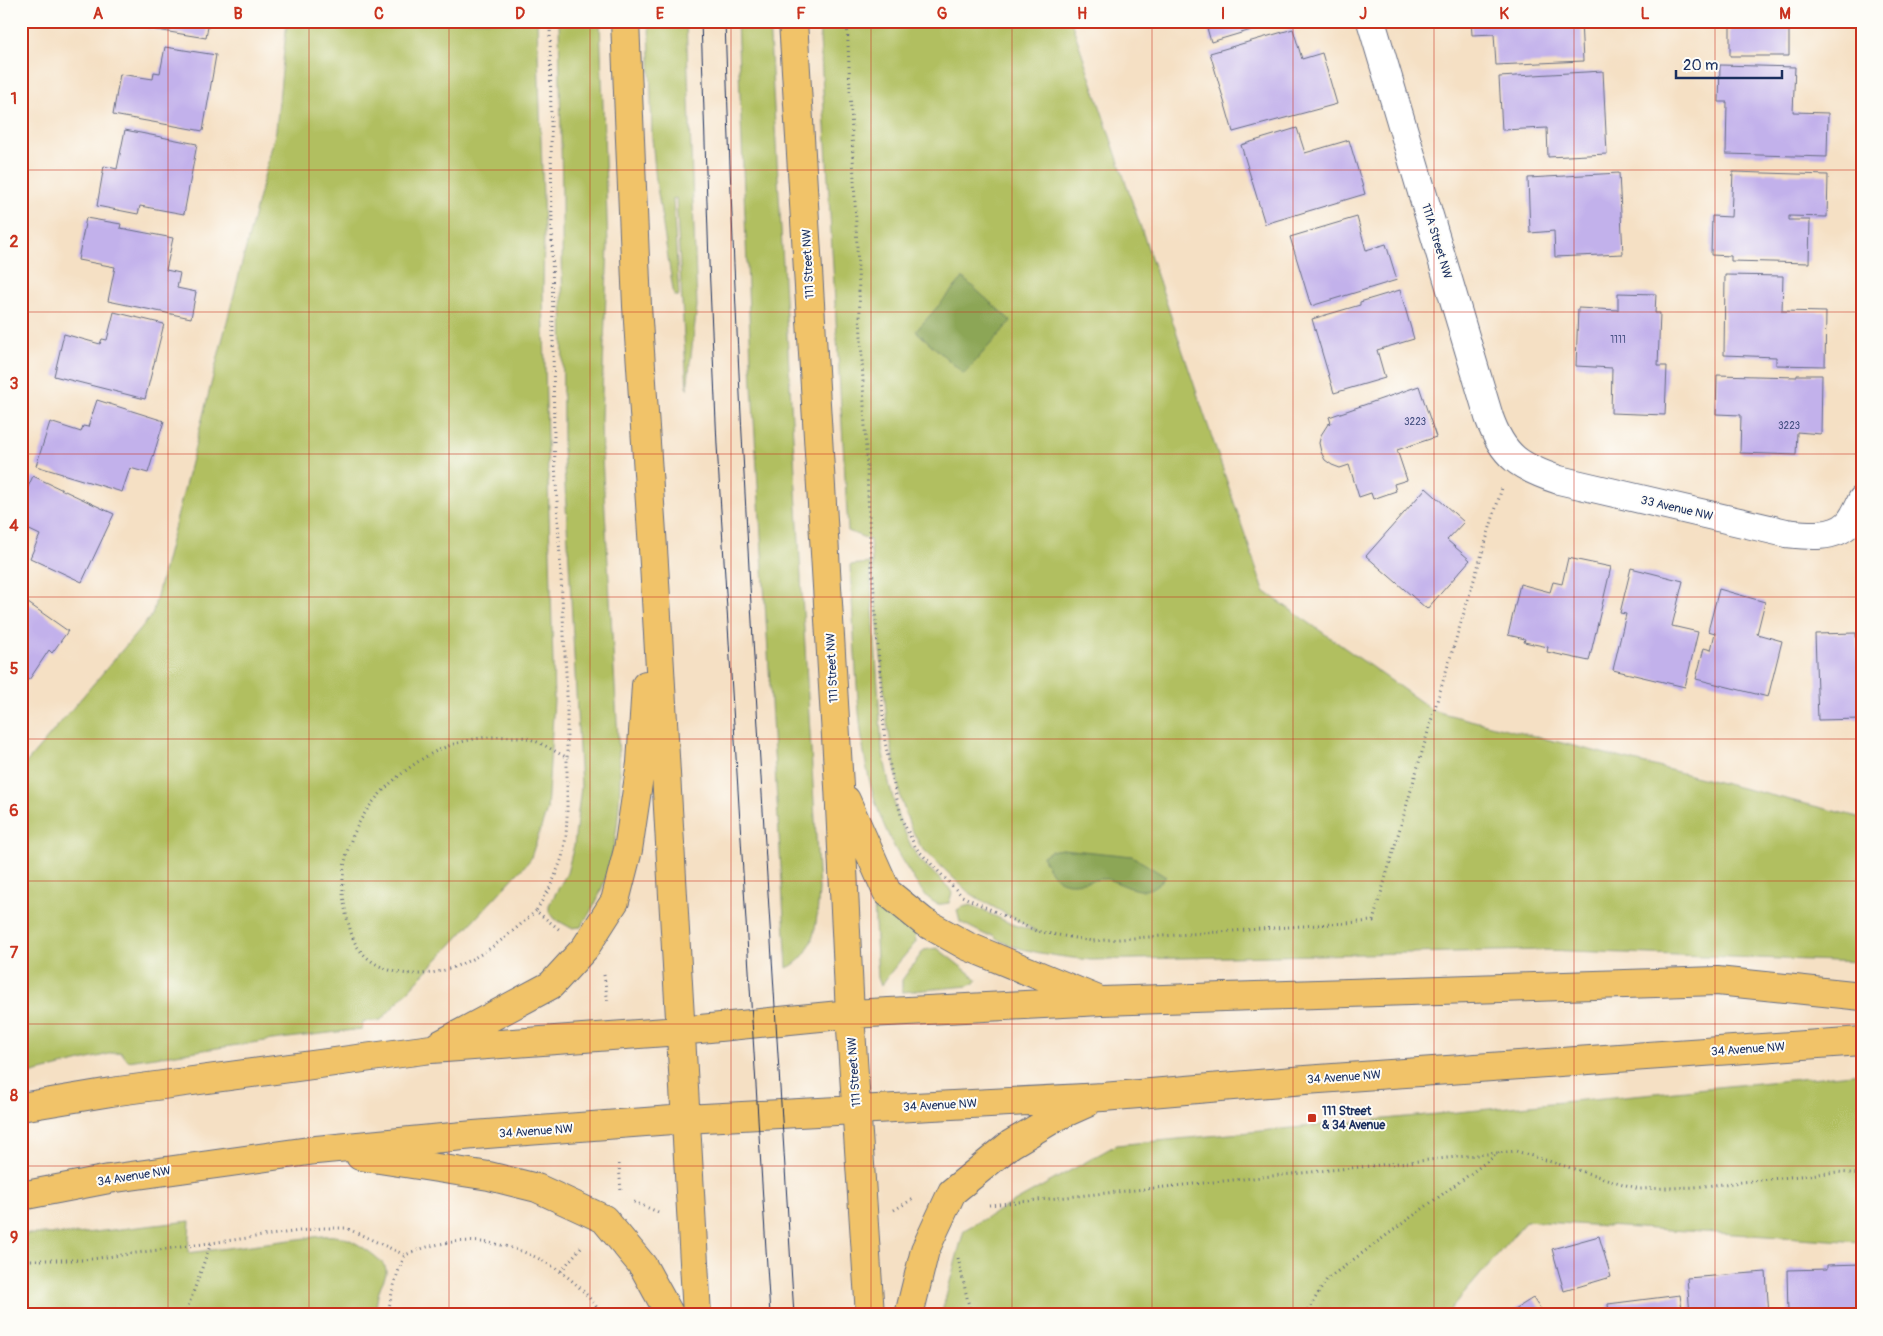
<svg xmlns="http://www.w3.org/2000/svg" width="1883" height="1336" viewBox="0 0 1883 1336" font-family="Pangolin,sans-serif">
<rect width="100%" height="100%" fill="#fdfcf7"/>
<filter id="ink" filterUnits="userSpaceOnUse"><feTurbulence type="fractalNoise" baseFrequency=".02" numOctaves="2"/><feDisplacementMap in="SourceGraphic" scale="10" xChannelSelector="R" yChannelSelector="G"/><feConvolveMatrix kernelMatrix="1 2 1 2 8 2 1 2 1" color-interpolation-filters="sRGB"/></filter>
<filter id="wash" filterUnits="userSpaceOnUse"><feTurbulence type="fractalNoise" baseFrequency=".0096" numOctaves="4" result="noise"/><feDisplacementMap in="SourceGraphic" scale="20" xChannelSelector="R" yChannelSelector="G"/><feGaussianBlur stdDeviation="1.12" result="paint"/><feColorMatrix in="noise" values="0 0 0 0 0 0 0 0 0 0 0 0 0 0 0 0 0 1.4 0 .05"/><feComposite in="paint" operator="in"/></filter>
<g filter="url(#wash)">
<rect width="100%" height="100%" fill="#f5e0c4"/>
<!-- green -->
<path fill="#b1bf61" stroke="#667760" d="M 287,21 L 537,21 L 544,229 L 543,292 L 554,700 L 547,810 L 530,860 L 381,1020 L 363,1022 L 362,1029 L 272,1040 L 128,1061 L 121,1052 L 113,1053 L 21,1076 L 21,769 L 152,615 L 276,130 Z
M 559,21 L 600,21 L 608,245 L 601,418 L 602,457 L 620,774 C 620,817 615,860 597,900 C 593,909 586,918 581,927 L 571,928 L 555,919 L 549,911 L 549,905 L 567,873 L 574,845 L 581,787 L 563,448 L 562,199 Z
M 649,21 L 686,21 L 697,306 L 687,389 L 676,198 L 673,199 L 679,296 L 674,296 L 656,181 L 652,138 Z
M 737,21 L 769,21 L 819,889 C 817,918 817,955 787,968 L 752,386 Z
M 819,21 L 1071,21 L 1264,591 L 1434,711 L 1862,818 L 1862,962 L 1544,950 L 1091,960 C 1070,958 1006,951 993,935 L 986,935 L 960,922 L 957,910 L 962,907 L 971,905 L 1014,925 L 1038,932 L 979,899 L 967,891 L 921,847 L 910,826 L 901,800 L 887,722 L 870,540 L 848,531 Z
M 870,563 L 882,749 L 890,787 L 898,817 L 912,848 L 919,859 L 949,888 L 952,893 L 949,903 C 946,903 940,905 938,904 C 926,900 916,883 910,873 C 866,808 861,746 856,671 C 854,636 852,600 850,565 Z
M 877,899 L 915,932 L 916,942 C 904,957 891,970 881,986 L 878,978 L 874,903 Z
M 937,948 L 977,979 L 976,982 L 968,986 L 902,992 L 902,980 L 924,950 Z
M 1862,1073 L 1862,1242 L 1526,1221 L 1446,1315 L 941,1315 L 964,1230 L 1116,1145 Z
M 190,1221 L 188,1253 L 322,1236 C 330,1235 338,1236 345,1238 C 355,1241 386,1261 386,1270 C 387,1276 382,1282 380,1288 C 377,1297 376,1306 376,1315 L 21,1315 L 21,1234 L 77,1234 Z"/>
<!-- forest -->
<path fill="#8ca657" stroke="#546a5a" d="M 963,278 L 1011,321 L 964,374 L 916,331 Z
M 1062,849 L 1132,856 L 1166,877 C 1147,895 1140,892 1118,883 C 1114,882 1110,879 1107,879 C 1087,878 1066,892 1052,873 C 1048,868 1044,863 1043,856 L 1051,851 Z"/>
<g id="blocks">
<!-- building -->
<path fill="#c2b1eb" d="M 120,21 L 209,21 L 206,38 L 120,24 Z
M 1205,21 L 1278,21 L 1278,22 L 1211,42 Z
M 1471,21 L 1581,21 L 1583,61 L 1496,65 L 1494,34 L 1472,35 Z
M 1730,21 L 1789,21 L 1789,56 L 1730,56 Z
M 1293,29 L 1302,59 L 1322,53 L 1337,104 L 1233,132 L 1210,53 Z
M 165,47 L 216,55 L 203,131 L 113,115 L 120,74 L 153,79 L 154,72 L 160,73 Z
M 1720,65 L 1795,67 L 1793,112 L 1828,113 L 1827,157 L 1726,154 L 1727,102 L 1719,102 Z
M 1603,71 L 1607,154 L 1548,157 L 1547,128 L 1502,130 L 1499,77 Z
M 1297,128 L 1305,153 L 1349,140 L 1365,194 L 1265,224 L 1241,145 Z
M 125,130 L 197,144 L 184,214 L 140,206 L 138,214 L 97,206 L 104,166 L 117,169 Z
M 1733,172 L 1828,175 L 1827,217 L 1789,216 L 1789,220 L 1810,220 L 1809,263 L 1731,261 L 1731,256 L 1711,255 L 1712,216 L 1731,217 Z
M 1619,173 L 1623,254 L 1555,257 L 1554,231 L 1530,233 L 1528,178 Z
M 1357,217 L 1366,250 L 1386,244 L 1397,280 L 1311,306 L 1290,237 Z
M 86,218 L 121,224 L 120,228 L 173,238 L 166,270 L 180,273 L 177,288 L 196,292 L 191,318 L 108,301 L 115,267 L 78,260 Z
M 1725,275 L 1783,276 L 1782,311 L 1826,312 L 1825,366 L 1776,365 L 1776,357 L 1724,355 Z
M 1400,290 L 1414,339 L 1377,350 L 1385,378 L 1334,393 L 1312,319 L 1360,305 L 1360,302 Z
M 1618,293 L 1656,294 L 1655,313 L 1660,313 L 1658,366 L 1667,366 L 1665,415 L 1611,413 L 1612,368 L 1576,366 L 1578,308 L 1618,310 Z
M 114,312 L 164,324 L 145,399 L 54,376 L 64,334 L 100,344 L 102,339 L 107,340 Z
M 1717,375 L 1797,377 L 1797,375 L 1822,375 L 1821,434 L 1797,432 L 1796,455 L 1740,453 L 1741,415 L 1716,414 Z
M 1419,386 L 1436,437 L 1397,450 L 1407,480 L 1394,484 L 1396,491 L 1373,499 L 1371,493 L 1359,497 L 1349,465 L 1340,468 L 1332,465 L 1325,460 L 1321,452 L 1319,443 L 1321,435 L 1328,424 L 1331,423 L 1329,417 Z
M 97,400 L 164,421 L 148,473 L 130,468 L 122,492 L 36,466 L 50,422 L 81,432 L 83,426 L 88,427 Z
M 33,476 L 114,514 L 82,582 L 30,558 L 40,535 L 21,526 L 21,502 Z
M 1426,488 L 1464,522 L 1447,540 L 1470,560 L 1427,609 L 1366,556 Z
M 1568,558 L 1611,567 L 1589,661 L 1547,652 L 1548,647 L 1524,642 L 1525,639 L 1508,635 L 1520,584 L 1550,592 L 1553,582 L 1562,584 Z
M 1631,568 L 1683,581 L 1672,626 L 1698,632 L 1685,687 L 1613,670 L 1626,614 L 1620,613 Z
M 1719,589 L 1765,602 L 1757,634 L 1782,641 L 1768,697 L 1696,679 L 1704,648 L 1711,650 L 1715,633 L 1708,631 Z
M 21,598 L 68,631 L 52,653 L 49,650 L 29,680 L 21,675 Z
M 1856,633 L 1857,649 L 1862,649 L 1862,719 L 1818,720 L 1815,634 Z
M 1599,1236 L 1611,1277 L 1564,1291 L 1552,1249 Z
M 1862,1264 L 1862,1315 L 1788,1315 L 1787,1270 L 1827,1269 L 1827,1265 Z
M 1766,1272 L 1769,1315 L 1690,1315 L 1687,1278 Z
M 1680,1295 L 1683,1315 L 1609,1315 L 1608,1304 Z
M 1533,1298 L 1544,1315 L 1506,1315 Z"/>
</g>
</g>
<g filter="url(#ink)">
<use href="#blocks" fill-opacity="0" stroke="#676d82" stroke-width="1"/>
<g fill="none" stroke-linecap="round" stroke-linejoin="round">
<defs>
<path id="minor" d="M 1371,21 L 1489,417 C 1503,457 1520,467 1559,480 L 1786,533 C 1805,535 1833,539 1848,524 C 1854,518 1858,508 1862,500"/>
<path id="major" d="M 625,21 L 637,306 L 654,564 L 697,1315
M 793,21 L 839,786 L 850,1014 L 870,1315
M 846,800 L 887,892 L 924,922 L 967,946 L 1096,999
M 439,1045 L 551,985 L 585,948 L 615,901 L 628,850 L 641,763 L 646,685
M 21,1107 L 111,1092 L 431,1049 L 680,1031 L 850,1014 L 1102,1001 L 1717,981 L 1862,996
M 360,1156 L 489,1176 L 537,1188 L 604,1219 L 643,1266 L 670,1315
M 21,1196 L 109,1179 L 316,1150 L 474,1135 L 685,1119 L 1103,1097 L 1305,1080 L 1862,1041
M 909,1315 L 925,1250 L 952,1192 L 1011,1144 L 1058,1116 L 1087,1103"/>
</defs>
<!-- minor casing -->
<use href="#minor" stroke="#676d82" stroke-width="30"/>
<!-- major casing -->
<use href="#major" stroke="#676d82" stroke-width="30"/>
<!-- path -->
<path stroke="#676d82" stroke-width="3" stroke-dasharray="1 4" stroke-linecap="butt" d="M 550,21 L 554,443 L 567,692 L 567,816 L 566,837 L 562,858 L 551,886 L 536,911 L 560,930
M 847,21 L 870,540 L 885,742 L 896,795 L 902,820 L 916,848 L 962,896 L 1036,931 L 1092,941 L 1373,921 L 1434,711 L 1502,488
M 536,911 C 512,932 489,953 459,965 C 427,979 382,979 359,949 C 354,943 351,933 349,925 C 339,893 341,859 356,829 C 369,800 396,776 422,759 C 449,742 481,735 512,737 C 517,737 523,737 527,738 C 541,742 555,752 568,758
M 604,975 L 608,1003
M 619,1164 L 621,1192
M 634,1202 L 658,1212
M 989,1205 L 1516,1151 L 1639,1189 L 1695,1187 L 1837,1172 L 1862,1174
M 894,1210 L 913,1199
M 958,1258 L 971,1315
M 21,1260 L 84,1260 L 322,1228 L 346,1228 L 405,1255 C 413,1252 422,1248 431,1246 C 495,1229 567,1260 602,1315
M 561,1271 L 583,1245
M 185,1315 L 211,1243
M 388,1315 C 391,1293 396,1275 405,1255
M 1305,1315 L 1327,1279 L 1500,1152"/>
<!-- minor -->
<use href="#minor" stroke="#fff" stroke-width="28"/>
<!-- major -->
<use href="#major" stroke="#f1c369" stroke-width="28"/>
<!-- tram -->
<path stroke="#1b2f5e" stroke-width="1" d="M 701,21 L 709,263 L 717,445 L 770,1315
M 725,21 C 738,453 768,884 794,1315"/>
</g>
</g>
<!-- grid -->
<path fill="none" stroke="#c8321e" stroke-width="1" stroke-opacity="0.55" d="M 168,21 L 168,1315M 309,21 L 309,1315M 449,21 L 449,1315M 590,21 L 590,1315M 731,21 L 731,1315M 871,21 L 871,1315M 1012,21 L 1012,1315M 1152,21 L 1152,1315M 1293,21 L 1293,1315M 1434,21 L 1434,1315M 1574,21 L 1574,1315M 1715,21 L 1715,1315M 21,170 L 1862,170M 21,312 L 1862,312M 21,454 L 1862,454M 21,597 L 1862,597M 21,739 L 1862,739M 21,881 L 1862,881M 21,1024 L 1862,1024M 21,1166 L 1862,1166"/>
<!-- markers -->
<rect fill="#c8321e" stroke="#fdfcf7" stroke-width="2" x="1307" y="1113" width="10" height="10" rx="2.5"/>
<g text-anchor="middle" stroke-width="4" stroke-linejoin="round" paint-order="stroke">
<!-- number labels -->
<g font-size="10" fill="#455081">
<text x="1618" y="343">1111</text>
<text x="1415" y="425">3223</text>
<text x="1789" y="429">3223</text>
</g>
<!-- street labels -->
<g font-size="12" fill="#1b2f5e" stroke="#fdfcf7">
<text transform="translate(1437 241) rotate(73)" y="4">111A Street NW</text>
<text transform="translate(808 264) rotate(-93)" y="4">111 Street NW</text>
<text transform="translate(1677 508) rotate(13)" y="4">33 Avenue NW</text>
<text transform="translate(832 668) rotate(-93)" y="4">111 Street NW</text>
<text transform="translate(1748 1049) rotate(-4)" y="4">34 Avenue NW</text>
<text transform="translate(854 1072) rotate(-94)" y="4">111 Street NW</text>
<text transform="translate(1344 1077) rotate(-4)" y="4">34 Avenue NW</text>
<text transform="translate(940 1105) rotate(-3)" y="4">34 Avenue NW</text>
<text transform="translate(536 1131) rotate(-4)" y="4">34 Avenue NW</text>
<text transform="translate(134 1176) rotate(-9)" y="4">34 Avenue NW</text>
</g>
<!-- poi labels -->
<g font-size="12" font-weight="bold" fill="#1b2f5e" stroke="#fdfcf7" text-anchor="start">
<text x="1322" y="1115">111 Street<tspan x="1322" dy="14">&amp; 34 Avenue</tspan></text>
</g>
</g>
<!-- margin -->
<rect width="1883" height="1336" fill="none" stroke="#fdfcf7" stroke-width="55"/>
<!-- scale -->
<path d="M1676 70v8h106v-8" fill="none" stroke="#1b2f5e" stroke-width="2.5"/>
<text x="1683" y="70" font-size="15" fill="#1b2f5e" stroke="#fdfcf7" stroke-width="4" paint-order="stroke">20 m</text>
<rect x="28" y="28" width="1828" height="1280" fill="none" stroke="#c8321e" stroke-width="2"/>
<g font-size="16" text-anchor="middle" font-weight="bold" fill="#c8321e">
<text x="98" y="19">A</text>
<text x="238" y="19">B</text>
<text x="379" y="19">C</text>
<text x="520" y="19">D</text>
<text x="660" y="19">E</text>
<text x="801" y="19">F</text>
<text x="942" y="19">G</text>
<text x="1082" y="19">H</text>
<text x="1223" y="19">I</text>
<text x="1363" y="19">J</text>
<text x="1504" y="19">K</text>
<text x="1645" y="19">L</text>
<text x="1785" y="19">M</text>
<text x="14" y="104">1</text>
<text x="14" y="247">2</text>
<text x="14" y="389">3</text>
<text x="14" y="531">4</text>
<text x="14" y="674">5</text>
<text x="14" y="816">6</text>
<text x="14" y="958">7</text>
<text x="14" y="1101">8</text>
<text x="14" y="1243">9</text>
</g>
</svg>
